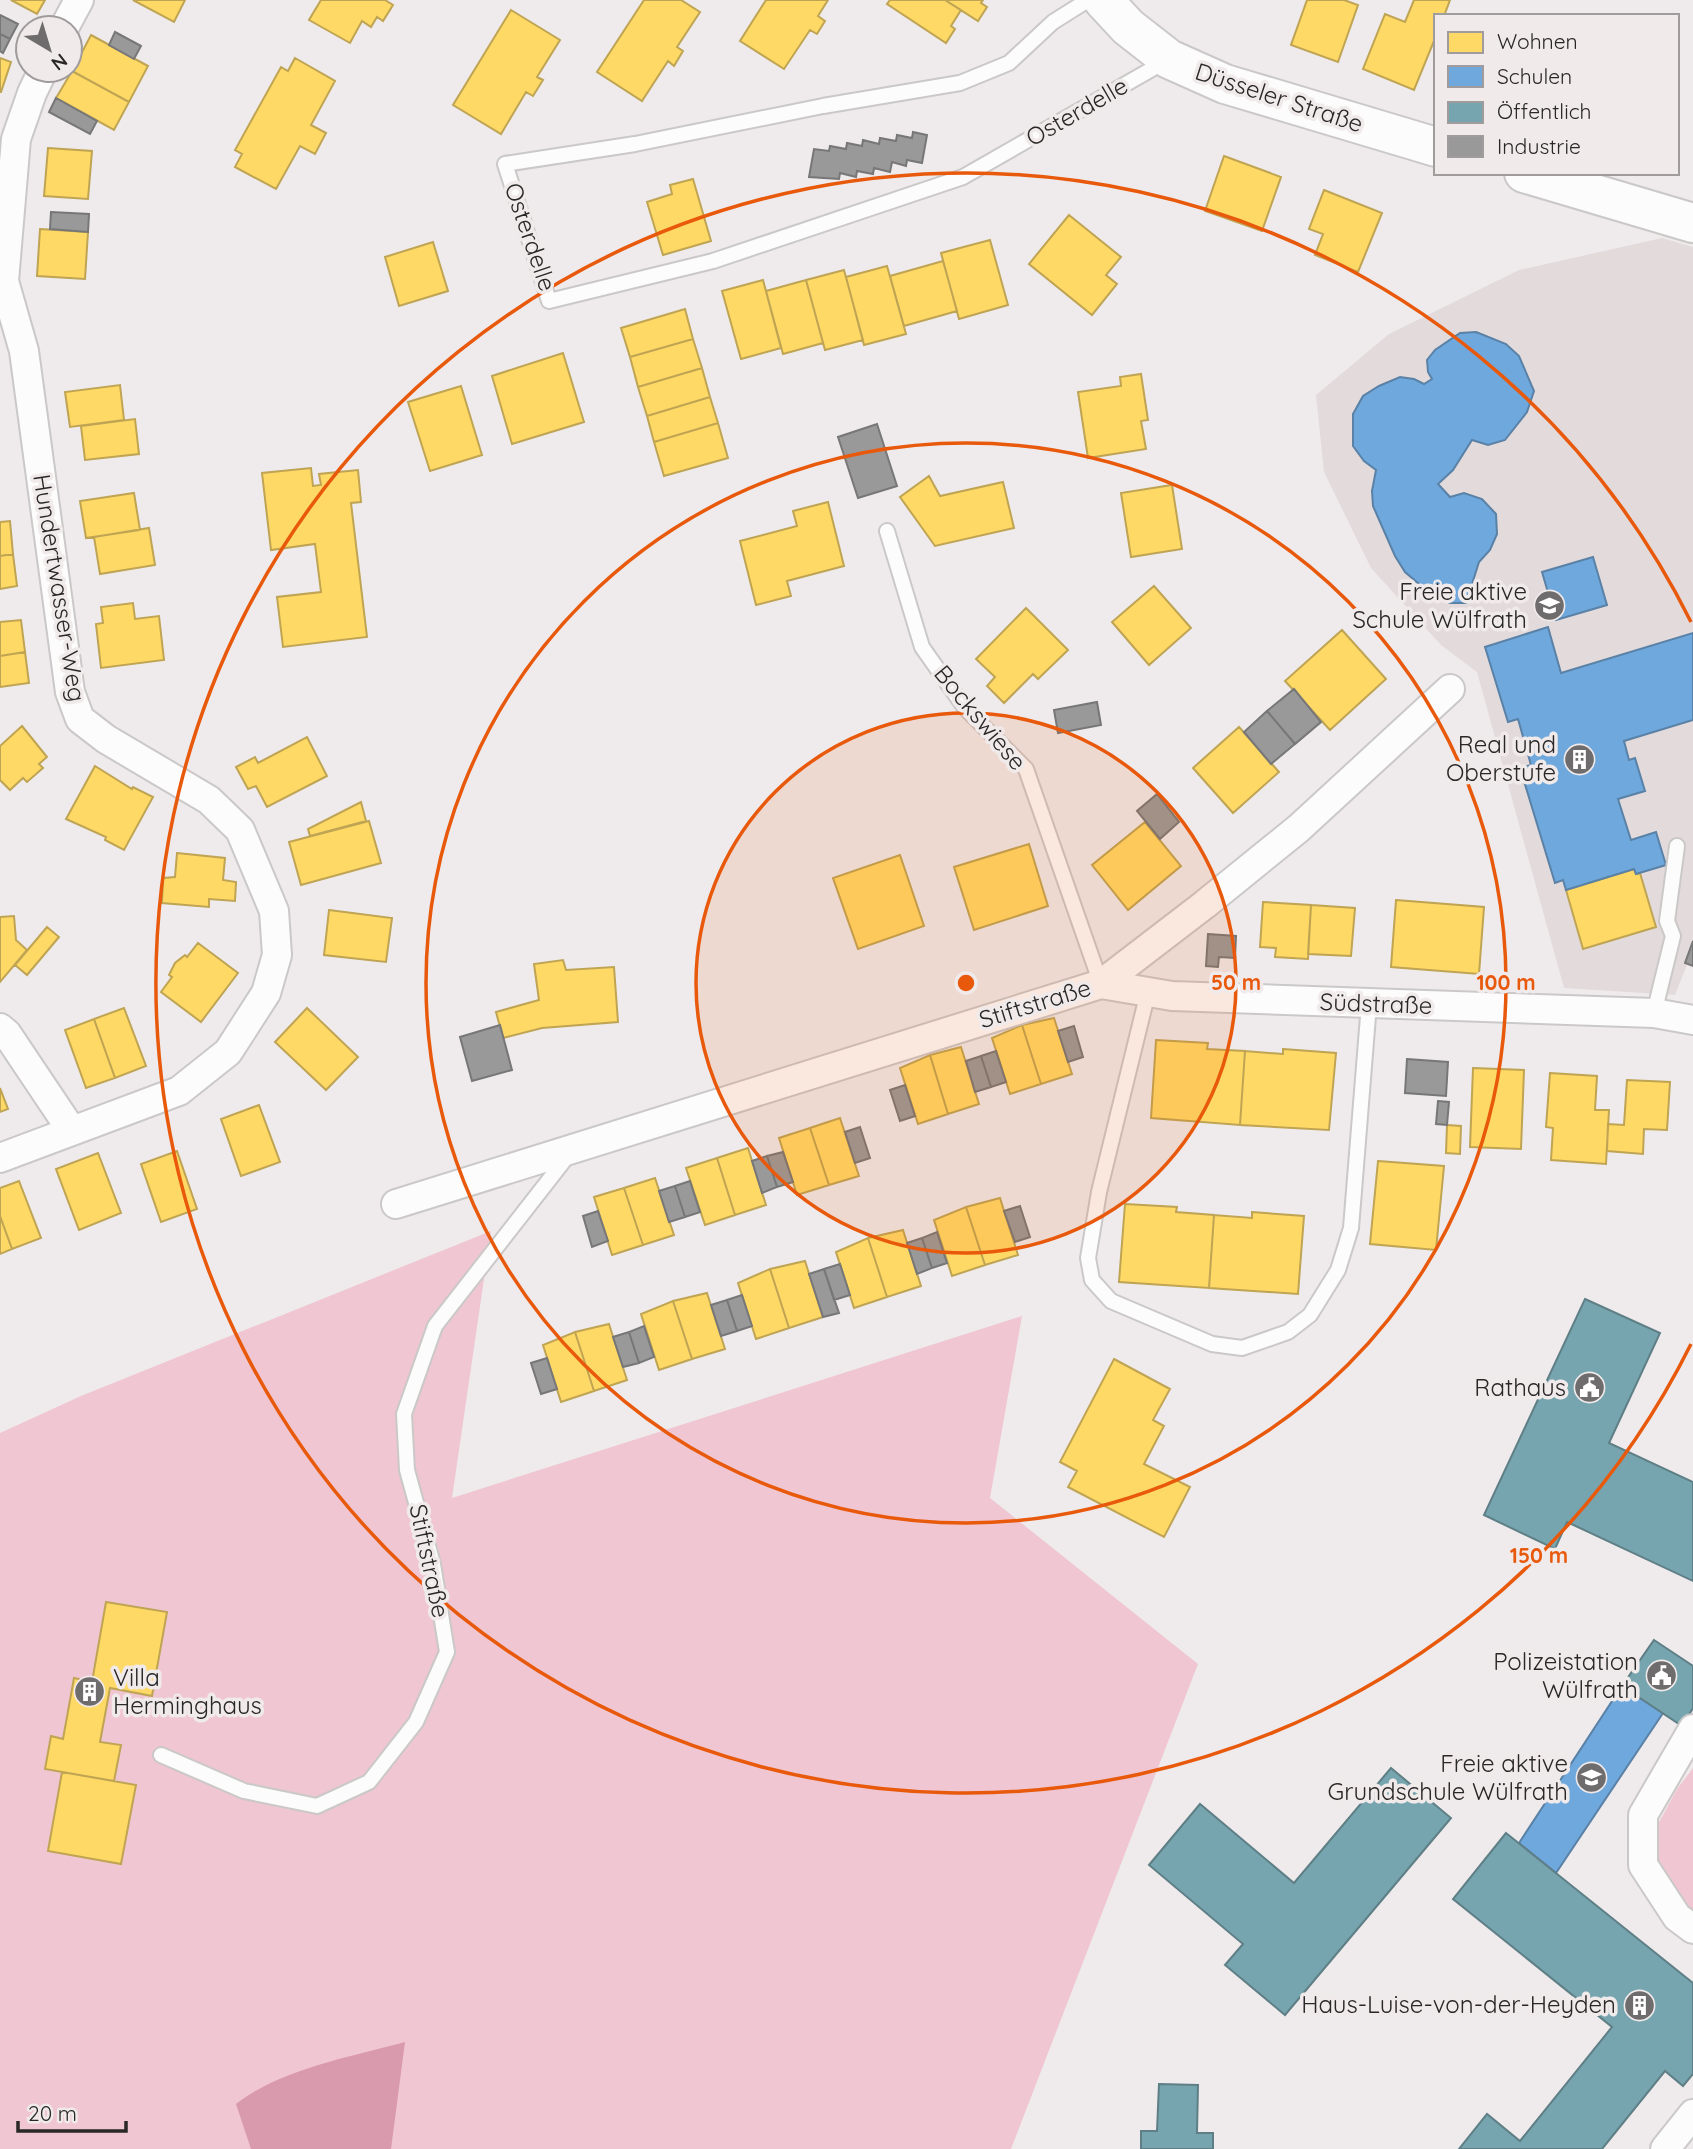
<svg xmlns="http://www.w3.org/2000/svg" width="1693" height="2149" viewBox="0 0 1693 2149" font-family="Quicksand,sans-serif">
<rect width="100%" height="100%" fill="#efebec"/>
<!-- built -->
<path fill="#e3dadc" d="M 1662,238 L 1693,247 L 1693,950 L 1675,995 L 1564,988 L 1477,672 L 1441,645 L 1371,568 L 1324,472 L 1316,395 L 1389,334 L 1519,270 Z"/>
<!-- green -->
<path fill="#efc6d1" d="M 491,1231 L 452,1498 L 1022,1316 L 990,1498 L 1198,1664 L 1011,2149 L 0,2149 L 0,1433 L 81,1396 Z
M 1693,1768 L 1693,1917 L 1657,1865 L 1657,1826 L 1677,1789 Z"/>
<!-- water -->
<path fill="#d99aad" d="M 405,2042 L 391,2149 L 251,2149 L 236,2104 C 281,2069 350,2057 405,2042 Z"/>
<!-- homes -->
<path fill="#ffd966" stroke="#bfa453" stroke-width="2" d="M 11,0 L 45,0 L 37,14 Z
M 133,0 L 185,0 L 174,22 Z
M 321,0 L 385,0 L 393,5 L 383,21 L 377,17 L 371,27 L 362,21 L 350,43 L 309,20 Z
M 644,0 L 681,0 L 700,12 L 677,47 L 683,51 L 674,66 L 668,61 L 642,101 L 597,72 Z
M 766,0 L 828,0 L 818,16 L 825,21 L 817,34 L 810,30 L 784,69 L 740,41 Z
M 890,0 L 945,0 L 961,10 L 951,26 L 955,29 L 946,43 L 887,4 Z
M 945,0 L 983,0 L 981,3 L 987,7 L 978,21 Z
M 1307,0 L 1344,0 L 1358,5 L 1338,62 L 1291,45 Z
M 1414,0 L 1450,0 L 1444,16 L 1436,16 L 1436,36 L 1414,90 L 1363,69 L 1385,14 L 1405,22 Z
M 511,10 L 560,40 L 537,77 L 543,80 L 533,96 L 526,92 L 501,134 L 453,105 Z
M 91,35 L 148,66 L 129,102 L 72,71 Z
M 0,58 L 11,62 L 1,92 L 0,92 Z
M 295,58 L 335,81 L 311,125 L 326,133 L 315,154 L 300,146 L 276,189 L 235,167 L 242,154 L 235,150 L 281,67 L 288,71 Z
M 72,71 L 129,102 L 114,130 L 56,98 Z
M 48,148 L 92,151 L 88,199 L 44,196 Z
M 1224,156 L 1281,177 L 1262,231 L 1205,211 Z
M 693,179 L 711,241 L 663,255 L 647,202 L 672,194 L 670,185 Z
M 1324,190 L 1382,213 L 1358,272 L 1315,255 L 1323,234 L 1309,229 Z
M 1069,215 L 1121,257 L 1106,275 L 1117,284 L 1092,315 L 1029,264 Z
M 40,229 L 88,232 L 85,279 L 37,276 Z
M 990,240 L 1008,305 L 959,319 L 941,253 Z
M 433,242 L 448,291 L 399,306 L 385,257 Z
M 943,261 L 957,311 L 904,326 L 890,276 Z
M 887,266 L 906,334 L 864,345 L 846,277 Z
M 844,270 L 863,340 L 825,350 L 806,280 Z
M 763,280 L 781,348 L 741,359 L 722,291 Z
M 806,280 L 823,343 L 783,354 L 766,291 Z
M 685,309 L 693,339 L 630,357 L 621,328 Z
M 693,339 L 702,368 L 638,387 L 630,357 Z
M 563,353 L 584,422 L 512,444 L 492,376 Z
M 702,368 L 710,397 L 647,416 L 638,387 Z
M 1141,374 L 1148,420 L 1141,421 L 1146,449 L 1088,458 L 1078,392 L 1121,386 L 1120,377 Z
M 120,385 L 124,420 L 70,427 L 65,392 Z
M 461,386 L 482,455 L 430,471 L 408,402 Z
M 710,397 L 718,423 L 654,442 L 647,416 Z
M 135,419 L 139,454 L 85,460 L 81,426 Z
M 718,423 L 728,458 L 664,476 L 654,442 Z
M 311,468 L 313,486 L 321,485 L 319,474 L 358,470 L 361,502 L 351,503 L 367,637 L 283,647 L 277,597 L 321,592 L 315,544 L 271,550 L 262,473 Z
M 929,476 L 940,496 L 1003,482 L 1014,528 L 935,546 L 900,497 Z
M 1172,485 L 1182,549 L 1131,557 L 1121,493 Z
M 134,493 L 140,530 L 86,538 L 80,501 Z
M 828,502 L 844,566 L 787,581 L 791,596 L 756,605 L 740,541 L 797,526 L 793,511 Z
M 10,521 L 13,554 L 0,556 L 0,522 Z
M 149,528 L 155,565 L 100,574 L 94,537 Z
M 13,554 L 17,586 L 0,589 L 0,556 Z
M 1154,586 L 1191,628 L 1149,665 L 1112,622 Z
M 133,603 L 135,619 L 159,616 L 164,660 L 101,668 L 96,624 L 103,623 L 101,607 Z
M 1026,608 L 1068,650 L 1038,679 L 1033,674 L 1004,703 L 987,686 L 995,677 L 976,659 Z
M 21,620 L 25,652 L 0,656 L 0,622 Z
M 1342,630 L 1386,679 L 1330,730 L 1285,681 Z
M 25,652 L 29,683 L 0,687 L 0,656 Z
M 22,726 L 47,757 L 39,764 L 43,768 L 27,782 L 23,778 L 10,790 L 0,780 L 0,746 Z
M 1239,727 L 1279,772 L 1233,813 L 1193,768 Z
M 307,737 L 327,776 L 267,807 L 256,786 L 248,789 L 236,767 L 255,757 L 258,763 Z
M 95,766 L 132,789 L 133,787 L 153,797 L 124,850 L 105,840 L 106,837 L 66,819 Z
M 361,802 L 366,821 L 310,836 L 308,829 Z
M 369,821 L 381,863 L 301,885 L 289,842 Z
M 1145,822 L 1181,866 L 1128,910 L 1092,865 Z
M 1029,844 L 1048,906 L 974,930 L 954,867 Z
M 177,853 L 225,858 L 223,880 L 236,882 L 235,901 L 209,899 L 209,907 L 162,903 L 163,878 L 175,877 Z
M 900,855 L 924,926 L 858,949 L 833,878 Z
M 1634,869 L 1636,874 L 1640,873 L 1656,927 L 1583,949 L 1566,890 Z
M 1396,900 L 1484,907 L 1479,974 L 1391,967 Z
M 1263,902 L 1311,905 L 1308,959 L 1275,957 L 1276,948 L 1260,947 Z
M 1311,905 L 1355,908 L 1351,956 L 1308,954 Z
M 329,910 L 392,918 L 386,962 L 324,955 Z
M 14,916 L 16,940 L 27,950 L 0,982 L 0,917 Z
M 47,927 L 59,937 L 27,975 L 15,965 Z
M 198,943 L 238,973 L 201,1022 L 161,992 L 172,977 L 169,975 L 175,963 L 185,955 L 187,957 Z
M 563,960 L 566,970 L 614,967 L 618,1022 L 542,1028 L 503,1038 L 496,1012 L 539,1000 L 534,964 Z
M 124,1008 L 146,1066 L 115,1078 L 94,1019 Z
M 307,1008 L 358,1057 L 326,1090 L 275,1042 Z
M 1054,1018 L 1072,1074 L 1041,1084 L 1022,1025 Z
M 94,1019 L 115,1078 L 86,1088 L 65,1030 Z
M 1022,1025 L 1041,1084 L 1010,1094 L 992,1038 Z
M 1156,1040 L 1208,1043 L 1207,1049 L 1245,1051 L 1240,1125 L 1151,1118 Z
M 961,1047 L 979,1104 L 948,1114 L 930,1055 Z
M 1283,1049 L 1336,1053 L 1329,1130 L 1240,1125 L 1245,1051 L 1283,1054 Z
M 930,1055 L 948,1114 L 918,1124 L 900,1068 Z
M 1473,1068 L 1524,1070 L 1521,1149 L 1470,1147 Z
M 1550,1073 L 1597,1076 L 1595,1110 L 1609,1110 L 1606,1164 L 1551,1160 L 1553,1128 L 1546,1127 Z
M 1627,1080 L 1670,1082 L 1667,1130 L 1644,1129 L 1643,1154 L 1607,1151 L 1608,1124 L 1624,1125 Z
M 0,1088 L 8,1109 L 0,1112 Z
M 259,1105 L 280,1162 L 241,1176 L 221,1119 Z
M 840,1118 L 859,1176 L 829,1185 L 810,1128 Z
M 1447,1125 L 1461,1126 L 1460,1154 L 1446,1153 Z
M 810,1128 L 829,1185 L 797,1195 L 779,1138 Z
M 748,1148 L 766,1205 L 735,1215 L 717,1158 Z
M 177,1151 L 197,1209 L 161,1222 L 141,1164 Z
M 98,1153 L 121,1213 L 79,1230 L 56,1169 Z
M 717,1158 L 735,1215 L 705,1225 L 686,1168 Z
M 1378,1161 L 1444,1166 L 1436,1250 L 1370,1244 Z
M 655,1178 L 674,1235 L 643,1245 L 624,1188 Z
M 19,1181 L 41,1238 L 12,1249 L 0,1216 L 0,1188 Z
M 624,1188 L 643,1245 L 612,1255 L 594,1197 Z
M 1000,1198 L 1018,1255 L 985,1265 L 966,1207 Z
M 1125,1204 L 1177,1207 L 1176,1212 L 1214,1215 L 1209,1288 L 1119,1282 Z
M 966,1207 L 985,1265 L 952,1276 L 934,1220 Z
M 1252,1212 L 1304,1216 L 1298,1294 L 1209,1288 L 1214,1215 L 1252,1218 Z
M 0,1216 L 12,1249 L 0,1254 Z
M 903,1230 L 921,1286 L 887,1297 L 868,1238 Z
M 868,1238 L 887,1297 L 854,1308 L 836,1252 Z
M 805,1261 L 823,1317 L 789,1328 L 770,1269 Z
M 770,1269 L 789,1328 L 756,1339 L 738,1283 Z
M 707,1293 L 725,1349 L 692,1359 L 673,1301 Z
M 673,1301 L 692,1359 L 659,1370 L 641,1314 Z
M 609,1324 L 627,1380 L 594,1391 L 575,1332 Z
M 575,1332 L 594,1391 L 561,1402 L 543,1345 Z
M 1114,1359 L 1170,1389 L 1153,1420 L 1164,1426 L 1144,1464 L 1190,1487 L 1164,1537 L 1068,1487 L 1077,1471 L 1060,1462 Z
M 106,1602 L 167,1612 L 152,1696 L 110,1688 L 100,1742 L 121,1745 L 114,1781 L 45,1769 L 51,1736 L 63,1739 L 74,1678 L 92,1682 Z
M 62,1772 L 136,1785 L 121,1864 L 48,1851 Z"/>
<!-- schools -->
<path fill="#6fa8dc" stroke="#5a81a6" stroke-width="2" d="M 1476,332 L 1506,344 L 1519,356 L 1534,391 L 1527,412 L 1505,440 L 1488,445 L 1472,440 L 1453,470 L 1438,484 L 1450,497 L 1464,493 L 1482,499 L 1496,514 L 1497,534 L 1490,550 L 1479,562 L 1466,603 L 1450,603 L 1433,595 L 1419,584 L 1405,572 L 1395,556 L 1373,506 L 1372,491 L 1376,470 L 1364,461 L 1353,446 L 1353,414 L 1363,396 L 1379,386 L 1400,377 L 1414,379 L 1424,384 L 1432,379 L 1428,372 L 1427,360 L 1435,350 L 1460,333 Z
M 1593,557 L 1607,605 L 1556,620 L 1542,572 Z
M 1548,627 L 1561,673 L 1693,633 L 1693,720 L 1624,741 L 1629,760 L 1635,758 L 1645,791 L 1618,799 L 1631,840 L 1656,832 L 1666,865 L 1636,874 L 1634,869 L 1566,890 L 1563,880 L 1555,883 L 1520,768 L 1531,765 L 1518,719 L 1508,722 L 1485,647 Z
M 1622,1686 L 1663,1713 L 1556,1873 L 1519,1843 Z"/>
<!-- public -->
<path fill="#76a5af" stroke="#5f7f86" stroke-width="2" d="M 1585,1299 L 1660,1333 L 1609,1443 L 1693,1482 L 1693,1581 L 1567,1522 L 1555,1549 L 1484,1515 Z
M 1654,1640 L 1693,1666 L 1693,1708 L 1682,1726 L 1622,1686 Z
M 1391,1768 L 1451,1818 L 1285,2015 L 1225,1965 L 1243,1944 L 1149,1865 L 1200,1804 L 1294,1883 Z
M 1506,1833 L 1693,1983 L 1693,2074 L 1683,2086 L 1665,2071 L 1602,2149 L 1459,2149 L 1487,2114 L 1520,2141 L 1612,2027 L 1453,1899 Z
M 1159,2084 L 1198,2085 L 1197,2133 L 1213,2133 L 1213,2149 L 1141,2149 L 1141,2131 L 1157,2131 Z"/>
<!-- industry -->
<path fill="#999" stroke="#777" stroke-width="2" d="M 0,15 L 18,24 L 10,39 L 0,34 Z
M 115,32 L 141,46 L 134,59 L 109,45 Z
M 0,34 L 10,39 L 3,53 L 0,51 Z
M 56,98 L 97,121 L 90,134 L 49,112 Z
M 913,132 L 927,135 L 922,163 L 907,160 L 906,166 L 892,162 L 890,172 L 874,168 L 873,174 L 857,171 L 856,177 L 840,173 L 839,179 L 809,177 L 814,149 L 829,151 L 830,146 L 846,149 L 847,143 L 862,146 L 863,140 L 879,144 L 880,138 L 896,141 L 897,135 L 912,138 Z
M 51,212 L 89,214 L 88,232 L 50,229 Z
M 877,424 L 897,486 L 858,498 L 838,437 Z
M 1294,689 L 1321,722 L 1295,744 L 1267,711 Z
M 1097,702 L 1101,725 L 1058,733 L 1054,710 Z
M 1267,711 L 1295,744 L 1271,764 L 1244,732 Z
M 1157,794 L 1179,822 L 1160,839 L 1137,811 Z
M 1208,934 L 1236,936 L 1235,958 L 1219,957 L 1218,967 L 1206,966 Z
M 1693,941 L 1693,966 L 1685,963 Z
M 500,1025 L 512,1070 L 472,1081 L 460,1037 Z
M 1074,1026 L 1083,1057 L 1068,1062 L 1058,1031 Z
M 996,1051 L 1006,1082 L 991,1087 L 981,1056 Z
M 981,1056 L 991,1087 L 975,1092 L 966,1061 Z
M 1407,1059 L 1448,1062 L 1446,1096 L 1405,1093 Z
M 905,1085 L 915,1116 L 900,1121 L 890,1090 Z
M 1438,1101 L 1449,1102 L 1447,1125 L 1436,1124 Z
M 860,1127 L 870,1158 L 855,1163 L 845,1132 Z
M 783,1152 L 793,1182 L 777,1187 L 767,1156 Z
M 767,1156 L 777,1187 L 762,1193 L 752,1161 Z
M 690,1181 L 700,1212 L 685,1217 L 675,1186 Z
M 675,1186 L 685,1217 L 669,1222 L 659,1191 Z
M 1020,1206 L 1030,1237 L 1015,1242 L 1004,1211 Z
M 598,1211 L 608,1241 L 592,1247 L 583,1216 Z
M 937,1232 L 947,1263 L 932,1268 L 922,1238 Z
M 922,1238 L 932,1268 L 917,1274 L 907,1243 Z
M 840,1264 L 850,1295 L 834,1300 L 824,1269 Z
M 824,1269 L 839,1313 L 823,1317 L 809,1274 Z
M 742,1295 L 752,1326 L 737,1331 L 727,1300 Z
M 727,1300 L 737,1331 L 721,1336 L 711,1305 Z
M 644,1326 L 654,1357 L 639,1363 L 629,1332 Z
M 629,1332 L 639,1363 L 623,1367 L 613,1337 Z
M 547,1358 L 557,1389 L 541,1394 L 531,1363 Z"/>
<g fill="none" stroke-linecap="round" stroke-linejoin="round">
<defs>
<path id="service" d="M 1088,0 L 1053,22 L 1009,63 L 960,83 L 823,106 L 635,144 L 505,164 L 549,301 L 713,261 L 963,177 L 1166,61
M 887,531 L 922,647 L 965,708 L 1026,769 L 1101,984
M 1148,992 L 1099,1192 L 1088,1258 L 1092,1280 L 1111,1301 L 1212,1344 L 1242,1348 L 1288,1332 L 1310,1315 L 1338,1270 L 1351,1228 L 1369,1004
M 1654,1013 L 1673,936 L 1667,921 L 1677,846
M 161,1755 L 244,1791 L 317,1806 L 369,1782 L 416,1722 L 447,1652 L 433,1564 L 407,1470 L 404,1414 L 435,1326 L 570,1153"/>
<path id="minor" d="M 64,28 L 79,0
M 1101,984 L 1172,996 L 1654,1013 L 1693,1020
M 0,1028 L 7,1034 L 72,1131
M 0,1158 L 179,1091 L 228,1052 L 266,993 L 277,955 L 274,911 L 240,830 L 209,800 L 106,739 L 80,719 L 70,692 L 24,351 L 4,281 L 16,139 L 32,93 L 43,70
M 396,1204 L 1101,984 L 1204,905 L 1299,828 L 1450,689
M 1693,1729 L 1643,1815 L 1643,1865 L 1677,1917 L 1693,1929
M 1665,2149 L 1693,2114"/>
<path id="secondary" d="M 1103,0 L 1128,27 L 1169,59 L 1225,84 L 1436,147
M 1524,173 L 1693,223"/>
</defs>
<!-- service casing -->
<use href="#service" stroke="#cbc8c8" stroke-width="18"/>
<!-- minor casing -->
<use href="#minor" stroke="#cbc8c8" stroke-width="32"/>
<!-- secondary casing -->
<use href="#secondary" stroke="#cbc8c8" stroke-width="42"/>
<!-- service -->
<use href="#service" stroke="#fdfcfc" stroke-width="14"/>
<!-- minor -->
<use href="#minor" stroke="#fdfcfc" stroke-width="28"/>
<!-- secondary -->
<use href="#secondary" stroke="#fdfcfc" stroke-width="38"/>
</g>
<!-- distance rings -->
<circle cx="966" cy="983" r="270" fill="#e8590c" fill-opacity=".12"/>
<g fill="none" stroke="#e8590c" stroke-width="3.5">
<circle cx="966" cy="983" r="270"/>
<circle cx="966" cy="983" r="540"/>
<path d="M1691 1344A810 810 0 1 1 1691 622"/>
</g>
<!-- icons -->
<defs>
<symbol id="school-disc" viewBox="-11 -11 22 22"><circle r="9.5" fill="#6e6c6d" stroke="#f0eaeb"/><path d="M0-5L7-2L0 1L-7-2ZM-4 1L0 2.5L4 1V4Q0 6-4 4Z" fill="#fff"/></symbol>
<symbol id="building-disc" viewBox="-11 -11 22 22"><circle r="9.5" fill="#6e6c6d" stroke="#f0eaeb"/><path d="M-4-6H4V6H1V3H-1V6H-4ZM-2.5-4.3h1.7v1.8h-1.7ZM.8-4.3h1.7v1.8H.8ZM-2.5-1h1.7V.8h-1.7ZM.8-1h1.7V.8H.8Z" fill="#fff"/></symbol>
<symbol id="civic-disc" viewBox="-11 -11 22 22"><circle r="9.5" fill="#6e6c6d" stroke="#f0eaeb"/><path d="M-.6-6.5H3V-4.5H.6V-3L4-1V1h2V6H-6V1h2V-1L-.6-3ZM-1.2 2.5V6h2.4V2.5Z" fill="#fff"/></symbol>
</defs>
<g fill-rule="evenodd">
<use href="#school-disc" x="1532" y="588" width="35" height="35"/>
<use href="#building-disc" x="1562" y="742" width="35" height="35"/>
<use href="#civic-disc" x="1572" y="1370" width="35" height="35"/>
<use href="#civic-disc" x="1644" y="1658" width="35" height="35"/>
<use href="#building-disc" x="72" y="1674" width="35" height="35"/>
<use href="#school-disc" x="1574" y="1760" width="35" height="35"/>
<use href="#building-disc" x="1622" y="1988" width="35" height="35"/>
</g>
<g text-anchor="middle" stroke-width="7" stroke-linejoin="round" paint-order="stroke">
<!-- street labels -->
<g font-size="24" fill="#292728" stroke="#f0eaeb">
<text transform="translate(1279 98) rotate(18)" y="8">Düsseler Straße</text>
<text transform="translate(1077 112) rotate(-30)" y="8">Osterdelle</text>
<text transform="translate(530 237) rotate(71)" y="8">Osterdelle</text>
<text transform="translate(59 588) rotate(81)" y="8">Hundertwasser-Weg</text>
<text transform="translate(980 718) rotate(50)" y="8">Bockswiese</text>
<text transform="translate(1035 1004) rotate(-17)" y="8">Stiftstraße</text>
<text transform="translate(1376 1004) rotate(2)" y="8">Südstraße</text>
<text transform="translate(429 1561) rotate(78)" y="8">Stiftstraße</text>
</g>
<!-- poi labels -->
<g font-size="24" fill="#292728" stroke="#f0eaeb" text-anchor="end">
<text x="1527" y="600">Freie aktive<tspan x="1527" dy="28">Schule Wülfrath</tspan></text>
<text x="1556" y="753">Real und<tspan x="1556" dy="28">Oberstufe</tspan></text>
<text x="1566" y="1396">Rathaus</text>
<text x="1638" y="1670">Polizeistation<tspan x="1638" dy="28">Wülfrath</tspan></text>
<text x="113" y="1686" text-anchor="start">Villa<tspan x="113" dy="28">Herminghaus</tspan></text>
<text x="1568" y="1772">Freie aktive<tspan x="1568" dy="28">Grundschule Wülfrath</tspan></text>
<text x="1616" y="2013">Haus-Luise-von-der-Heyden</text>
</g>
</g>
<circle cx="966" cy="983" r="10" fill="#e8590c" stroke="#f0eaeb" stroke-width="3.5"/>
<g font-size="21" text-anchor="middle" font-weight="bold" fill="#e8590c" stroke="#f0eaeb" stroke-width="7" stroke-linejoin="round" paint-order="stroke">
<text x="1236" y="990">50 m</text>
<text x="1506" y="990">100 m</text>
<text x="1539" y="1563">150 m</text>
</g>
<!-- legend -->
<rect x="1434" y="14" width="245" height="161" fill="#f0eaeb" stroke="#a09c9d" stroke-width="2"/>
<rect x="1448" y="32" width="35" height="21" fill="#ffd966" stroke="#a09c9d" stroke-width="2"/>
<text x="1497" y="49" font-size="21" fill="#292728">Wohnen</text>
<rect x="1448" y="66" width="35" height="21" fill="#6fa8dc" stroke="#a09c9d" stroke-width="2"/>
<text x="1497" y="84" font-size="21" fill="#292728">Schulen</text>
<rect x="1448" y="102" width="35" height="21" fill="#76a5af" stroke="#a09c9d" stroke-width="2"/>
<text x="1497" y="119" font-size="21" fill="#292728">Öffentlich</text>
<rect x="1448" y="136" width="35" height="21" fill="#999999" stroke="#a09c9d" stroke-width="2"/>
<text x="1497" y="154" font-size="21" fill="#292728">Industrie</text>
<!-- north arrow -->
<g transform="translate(49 49) rotate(142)"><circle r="33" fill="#f0eaeb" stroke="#a09c9d" stroke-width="2"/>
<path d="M0-5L12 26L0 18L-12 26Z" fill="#6e6c6d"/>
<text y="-10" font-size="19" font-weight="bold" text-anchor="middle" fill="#292728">N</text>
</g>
<!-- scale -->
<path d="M18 2121v10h108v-10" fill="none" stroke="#292728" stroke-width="3.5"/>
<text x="28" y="2121" font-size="21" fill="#292728" stroke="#f0eaeb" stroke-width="5" paint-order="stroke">20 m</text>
</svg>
